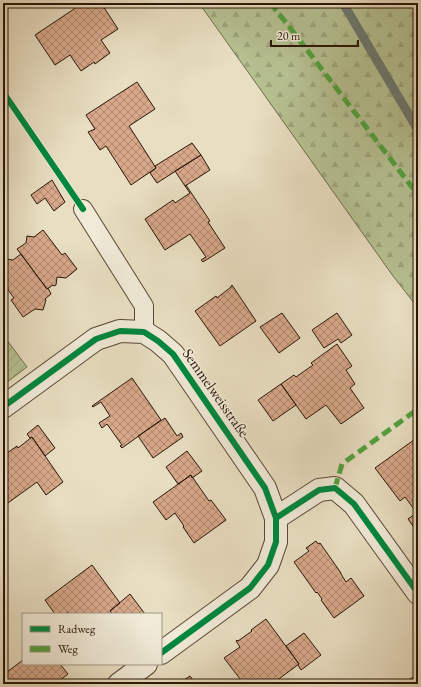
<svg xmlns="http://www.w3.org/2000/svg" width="421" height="687" viewBox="0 0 421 687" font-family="'EB Garamond',serif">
<defs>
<pattern id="forest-firs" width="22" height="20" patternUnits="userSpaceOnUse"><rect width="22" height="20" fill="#b6c192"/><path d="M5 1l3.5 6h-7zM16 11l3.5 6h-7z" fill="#9da57c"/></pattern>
<pattern id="garden-furrows" width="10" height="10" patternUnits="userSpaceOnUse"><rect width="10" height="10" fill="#b6c192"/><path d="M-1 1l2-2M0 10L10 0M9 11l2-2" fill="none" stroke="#9da57c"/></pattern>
<pattern id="building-cross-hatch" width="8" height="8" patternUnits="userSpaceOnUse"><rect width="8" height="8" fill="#d7a88a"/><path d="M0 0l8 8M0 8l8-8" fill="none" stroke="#af886f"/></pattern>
</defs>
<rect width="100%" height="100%" fill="#e8dec1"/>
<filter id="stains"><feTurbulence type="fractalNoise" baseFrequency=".005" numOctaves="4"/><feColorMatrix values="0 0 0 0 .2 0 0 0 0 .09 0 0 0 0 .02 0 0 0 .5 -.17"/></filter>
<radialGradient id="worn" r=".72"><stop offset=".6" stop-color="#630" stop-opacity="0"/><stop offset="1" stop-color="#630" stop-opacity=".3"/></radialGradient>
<!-- forest -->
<path fill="url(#forest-firs)" stroke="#706c4c" d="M 199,3 L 418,3 L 418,308 L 393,276 Z"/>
<!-- garden -->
<path fill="url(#garden-furrows)" stroke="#706c4c" d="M 3,335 L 27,367 L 3,385 Z"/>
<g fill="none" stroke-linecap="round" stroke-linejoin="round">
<!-- stream -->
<path stroke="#6c7a71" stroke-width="9" d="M 343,3 L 418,130"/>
</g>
<!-- building -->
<path fill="url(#building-cross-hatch)" stroke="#2a1607" d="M 83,3 L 101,3 L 118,29 L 101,40 L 110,53 L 95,64 L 94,62 L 81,71 L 70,55 L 55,65 L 35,35 Z
M 137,82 L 155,109 L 129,126 L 156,168 L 131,185 L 106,146 L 100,150 L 88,132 L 95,129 L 86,115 Z
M 192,143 L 201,155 L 157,183 L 150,173 L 156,168 L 155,166 Z
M 201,155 L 210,170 L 185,186 L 175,171 Z
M 52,180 L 65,202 L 54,211 L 45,198 L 37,204 L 31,195 Z
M 186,185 L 210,221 L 208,222 L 225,248 L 203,262 L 201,260 L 206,257 L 190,234 L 165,250 L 145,219 L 173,200 L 175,203 L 190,193 L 185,186 Z
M 43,230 L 62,255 L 65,253 L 77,269 L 66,278 L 57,277 L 56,285 L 54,286 L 53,285 L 47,289 L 17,249 L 26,243 L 27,236 L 34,237 Z
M 21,254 L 47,289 L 48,288 L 51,294 L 45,299 L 46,300 L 43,310 L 35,309 L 23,317 L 11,300 L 14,298 L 3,283 L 3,267 L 5,266 L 6,259 L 13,260 Z
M 232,285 L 256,321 L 220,346 L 195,311 L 216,296 L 217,298 L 231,287 L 231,286 Z
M 282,313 L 300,338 L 279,353 L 260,327 Z
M 337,313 L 352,335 L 341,343 L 338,339 L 324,348 L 312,330 Z
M 337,344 L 352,366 L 346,370 L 355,384 L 350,388 L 364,408 L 341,424 L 326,405 L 306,419 L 281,384 L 294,375 L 296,377 L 313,365 L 311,363 Z
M 132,378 L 161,420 L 122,448 L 120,446 L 122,445 L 107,424 L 102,428 L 99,423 L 110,416 L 101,402 L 93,407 L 92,406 Z
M 281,384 L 296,405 L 273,421 L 258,400 Z
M 165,418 L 177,436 L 181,433 L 183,437 L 153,458 L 138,436 Z
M 38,425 L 55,448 L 45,456 L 32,437 L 30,438 L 27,434 Z
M 32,437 L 63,482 L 46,495 L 37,482 L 5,505 L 3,502 L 3,456 L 17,446 L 18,448 Z
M 418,437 L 418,512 L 417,513 L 405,497 L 400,501 L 375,468 Z
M 187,451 L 202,471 L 192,478 L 191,475 L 178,484 L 166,467 Z
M 191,475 L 209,501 L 211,500 L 226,520 L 194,543 L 183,527 L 184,526 L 175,513 L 166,520 L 153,502 Z
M 418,512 L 418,533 L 408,519 Z
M 316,541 L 318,544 L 320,543 L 341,573 L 341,574 L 346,582 L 351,578 L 364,596 L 334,618 L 321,600 L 322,599 L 317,592 L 316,593 L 294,562 L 309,551 L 306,548 Z
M 92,565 L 120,603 L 110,611 L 113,614 L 69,614 L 68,612 L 65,614 L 55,614 L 45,600 Z
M 130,594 L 145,614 L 113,614 L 110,611 Z
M 266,619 L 299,664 L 272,684 L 244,684 L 224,658 L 240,647 L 236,641 L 237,640 L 238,641 L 252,631 L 251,630 Z
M 304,633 L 321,655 L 301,670 L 298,665 L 299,664 L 286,646 Z
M 23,660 L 23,664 L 60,664 L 68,674 L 55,684 L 7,684 L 3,678 L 3,675 Z
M 418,674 L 418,684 L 402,684 Z
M 190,676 L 196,684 L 178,684 Z"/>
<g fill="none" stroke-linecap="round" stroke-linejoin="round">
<defs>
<path id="service" d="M 83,209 L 144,306 L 144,332"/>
<path id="minor" d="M 3,407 L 96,339 L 120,331 L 144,332 L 158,341 L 173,354 L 265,488 L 276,518 L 276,542 L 268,565 L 250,588 L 161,653
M 276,518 L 319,490 L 335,488 L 354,504 L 418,593
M 119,684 L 146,664"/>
</defs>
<!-- service casing -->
<use href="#service" stroke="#5a4836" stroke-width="20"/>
<!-- minor casing -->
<use href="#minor" stroke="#5a4836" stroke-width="24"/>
<!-- service -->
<use href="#service" stroke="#f0ead7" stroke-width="18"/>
<!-- minor -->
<use href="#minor" stroke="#f0ead7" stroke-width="22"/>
<!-- quiet -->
<path stroke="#51a13d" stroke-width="5" stroke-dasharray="10 5" stroke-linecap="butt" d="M 270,3 L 288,25 L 418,195
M 335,488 L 342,464 L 418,409"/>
<defs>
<path id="cycleway" d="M 3,92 L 83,209
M 3,407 L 96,339 L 120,331 L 144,332 L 158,341 L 173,354 L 265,488 L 276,518 L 276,542 L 268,565 L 250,588 L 161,653
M 276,518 L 319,490 L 335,488 L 354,504 L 418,593"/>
</defs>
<!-- cycleway casing -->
<use href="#cycleway" stroke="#f0ead7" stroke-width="8"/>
<!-- cycleway -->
<use href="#cycleway" stroke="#00873e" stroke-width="6"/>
</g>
<g text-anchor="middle" stroke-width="3" stroke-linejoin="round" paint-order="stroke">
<!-- street labels -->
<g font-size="15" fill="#2a1607" stroke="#f0ead7">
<text transform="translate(216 393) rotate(55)" y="5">Semmelweisstraße</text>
</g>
</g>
<!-- margin -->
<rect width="421" height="687" fill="none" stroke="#e8dec1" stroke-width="16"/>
<rect x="4" y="4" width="413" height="679" fill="none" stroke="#2a1607" stroke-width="2"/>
<rect x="8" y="8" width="405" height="671" fill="none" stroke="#2a1607"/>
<!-- legend -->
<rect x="22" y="613" width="140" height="52" fill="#f0ead7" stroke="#a19584"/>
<rect x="30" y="626" width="20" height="6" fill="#00873e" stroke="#a19584"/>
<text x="58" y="633" font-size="12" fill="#2a1607">Radweg</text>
<rect x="30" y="646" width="20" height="6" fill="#51a13d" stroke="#a19584"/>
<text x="58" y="653" font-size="12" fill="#2a1607">Weg</text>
<!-- scale -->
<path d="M271 40v6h87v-6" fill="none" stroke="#2a1607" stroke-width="2"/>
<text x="277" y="40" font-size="12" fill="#2a1607" stroke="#f0ead7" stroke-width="3" paint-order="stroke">20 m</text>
<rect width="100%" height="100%" filter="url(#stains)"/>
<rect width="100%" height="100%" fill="url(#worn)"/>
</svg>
